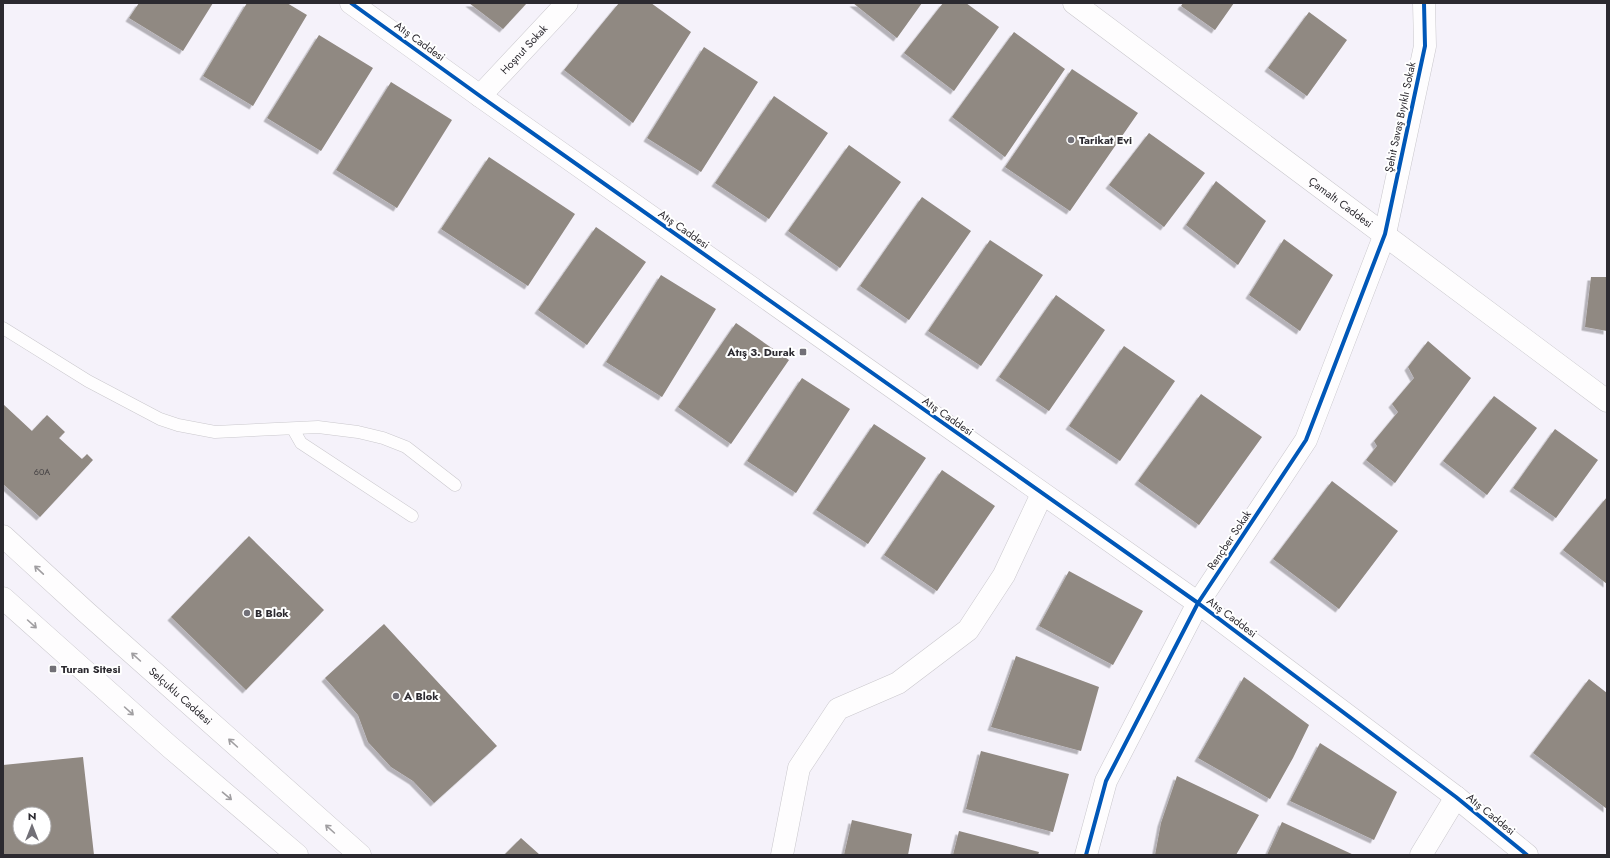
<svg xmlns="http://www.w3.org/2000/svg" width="1610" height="858" viewBox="0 0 1610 858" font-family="Jost,sans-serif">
<defs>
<filter id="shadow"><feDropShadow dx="-3.5" dy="3.5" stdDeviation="0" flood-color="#0004"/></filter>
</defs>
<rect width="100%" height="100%" fill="#f5f2fa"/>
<!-- building -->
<path fill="#908982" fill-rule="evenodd" filter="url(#shadow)" d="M 139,3 L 213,3 L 183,51 L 129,18 Z
M 247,3 L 287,3 L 307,15 L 253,106 L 203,76 Z
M 469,3 L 527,3 L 503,29 Z
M 619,3 L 651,3 L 691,32 L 633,123 L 564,70 Z
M 853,3 L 922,3 L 897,38 Z
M 943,3 L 966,3 L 999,27 L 954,91 L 904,53 Z
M 1183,3 L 1234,3 L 1215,30 L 1181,6 Z
M 1309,12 L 1347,40 L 1307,96 L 1268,68 Z
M 1014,32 L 1065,69 L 1005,157 L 952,117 Z
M 319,35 L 373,68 L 321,151 L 267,118 Z
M 704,47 L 758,82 L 701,172 L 647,138 Z
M 1072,69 L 1138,113 L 1070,211 L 1005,167 Z
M 391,82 L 452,120 L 397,208 L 336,170 Z
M 774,96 L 828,133 L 769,219 L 715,183 Z
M 1149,133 L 1205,173 L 1164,227 L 1109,185 Z
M 849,145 L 901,182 L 840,268 L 788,231 Z
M 489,157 L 575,214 L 528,286 L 441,229 Z
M 1216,181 L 1266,221 L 1238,265 L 1186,225 Z
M 922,197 L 971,231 L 909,320 L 860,286 Z
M 596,227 L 646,262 L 587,345 L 538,310 Z
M 1284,239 L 1333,275 L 1300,331 L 1249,295 Z
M 990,240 L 1043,275 L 981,366 L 928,331 Z
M 661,275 L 716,309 L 662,397 L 606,362 Z
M 1591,277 L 1607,277 L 1607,331 L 1585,327 Z
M 1056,295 L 1105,330 L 1049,411 L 999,377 Z
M 736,323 L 789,360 L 731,444 L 678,407 Z
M 1428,341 L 1471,378 L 1395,483 L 1366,460 L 1377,446 L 1374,441 L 1398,412 L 1392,404 L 1414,378 L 1408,367 Z
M 1124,346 L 1175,381 L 1120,461 L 1069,426 Z
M 802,378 L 850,409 L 796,493 L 747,461 Z
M 1201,394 L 1262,437 L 1199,525 L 1138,481 Z
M 1494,396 L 1537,428 L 1487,495 L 1443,461 Z
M 3,404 L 32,431 L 47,415 L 65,432 L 59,438 L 82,459 L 87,454 L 93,460 L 40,517 L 3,484 Z
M 874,424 L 926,458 L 868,544 L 816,510 Z
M 1555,429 L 1598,460 L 1556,518 L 1513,488 Z
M 942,470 L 995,506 L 937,591 L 884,555 Z
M 1332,481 L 1398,531 L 1339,609 L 1273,559 Z
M 1607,497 L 1607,584 L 1563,550 Z
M 249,536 L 324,610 L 246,690 L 171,617 Z
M 1069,571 L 1143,611 L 1113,665 L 1039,626 Z
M 384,624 L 497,746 L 434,803 L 413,781 L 391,767 L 368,742 L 358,715 L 325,678 Z
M 1016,656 L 1099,687 L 1081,751 L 991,727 Z
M 1244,677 L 1309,725 L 1293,758 L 1270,799 L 1198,758 Z
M 1589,679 L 1607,693 L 1607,809 L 1533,753 Z
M 1320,743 L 1397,792 L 1374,840 L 1290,801 Z
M 981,751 L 1069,774 L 1053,832 L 966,809 Z
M 83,757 L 94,855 L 3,855 L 3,765 ZM 20,814 L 44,814 L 44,838 L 20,838 Z
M 1177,776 L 1259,815 L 1236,855 L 1155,855 L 1161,823 Z
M 852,820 L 912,834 L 908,855 L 844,855 Z
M 1282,822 L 1354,855 L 1267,855 Z
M 959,831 L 1039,852 L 1038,855 L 953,855 Z
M 521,838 L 540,855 L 504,855 Z"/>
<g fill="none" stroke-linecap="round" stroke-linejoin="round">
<defs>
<path id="service" d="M 3,328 L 88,381 L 160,419 L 178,425 L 215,432 L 318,427 L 358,432 L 383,438 L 406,447 L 455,485
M 293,429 L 301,443 L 412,516"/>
<g id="minor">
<path id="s1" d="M 1074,3 L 1607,401"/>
<path id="s2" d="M 480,96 L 567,3"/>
<path d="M 782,855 L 799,768 L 838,709 L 898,683 L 968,630 L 1004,575 L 1042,494"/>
<path d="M 1086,855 L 1106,781 L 1198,603 L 1306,440 L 1385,234 L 1425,46 L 1424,3"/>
<path d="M 1421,855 L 1456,797"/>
</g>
<path id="tertiary" d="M 351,3 L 480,96 L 1198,603 L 1456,797 L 1527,855"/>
<g id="secondary">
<path id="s3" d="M 3,536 L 86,612 L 360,855"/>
<path d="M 3,598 L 170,747 L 297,855"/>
</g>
</defs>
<!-- service casing -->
<use href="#service" stroke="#cac8cd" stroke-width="13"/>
<!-- minor casing -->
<use href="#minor" stroke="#cac8cd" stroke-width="23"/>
<!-- tertiary casing -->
<use href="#tertiary" stroke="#cac8cd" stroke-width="23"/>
<!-- secondary casing -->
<use href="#secondary" stroke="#cac8cd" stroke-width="23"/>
<!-- service -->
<use href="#service" stroke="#fefdfe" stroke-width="12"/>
<!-- minor -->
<use href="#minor" stroke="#fefdfe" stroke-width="22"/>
<!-- tertiary -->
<use href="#tertiary" stroke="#fefdfe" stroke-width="22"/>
<!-- secondary -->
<use href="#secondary" stroke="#fefdfe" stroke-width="22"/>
<defs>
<path id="cycleway" d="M 351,3 L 480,96 L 1198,603 L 1456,797 L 1527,855
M 1086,855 L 1106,781 L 1198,603 L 1306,440 L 1385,234 L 1425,46 L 1424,3"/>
</defs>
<!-- cycleway casing -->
<use href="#cycleway" stroke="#fff" stroke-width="6"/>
<!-- cycleway -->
<use href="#cycleway" stroke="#0057b8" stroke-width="4"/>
</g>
<!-- one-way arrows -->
<defs><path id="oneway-shaft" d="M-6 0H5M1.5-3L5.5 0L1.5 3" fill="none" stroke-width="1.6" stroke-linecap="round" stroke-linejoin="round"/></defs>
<g stroke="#a09ea1">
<use href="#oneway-shaft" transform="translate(39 570) rotate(-137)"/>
<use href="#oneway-shaft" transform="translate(32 624) rotate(42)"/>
<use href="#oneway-shaft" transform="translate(136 657) rotate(-138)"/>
<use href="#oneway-shaft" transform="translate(129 711) rotate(42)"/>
<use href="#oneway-shaft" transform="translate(233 743) rotate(-138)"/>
<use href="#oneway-shaft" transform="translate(227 796) rotate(40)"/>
<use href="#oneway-shaft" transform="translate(330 829) rotate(-138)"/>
</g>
<!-- markers -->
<g fill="#727077" stroke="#fff" stroke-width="1.5">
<circle cx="1071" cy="140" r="4"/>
<rect x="799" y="348" width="8" height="8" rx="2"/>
<circle cx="247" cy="613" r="4"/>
<rect x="49" y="665" width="8" height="8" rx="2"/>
<circle cx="396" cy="696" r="4"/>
</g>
<g text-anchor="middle" stroke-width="4" stroke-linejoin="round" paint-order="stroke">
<!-- number labels -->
<g font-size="9" fill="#454244">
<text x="42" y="475">60A</text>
</g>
<!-- street labels -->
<g font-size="11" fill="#2c2a30" stroke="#fff">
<text transform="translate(420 41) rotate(36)" y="4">Atış Caddesi</text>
<text dy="4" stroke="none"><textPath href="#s2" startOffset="64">Hoşnut Sokak</textPath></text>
<text transform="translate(1400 117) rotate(-78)" y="4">Şehit Savaş Bıyıklı Sokak</text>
<text dy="4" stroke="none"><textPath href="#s1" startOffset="333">Çamaltı Caddesi</textPath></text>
<text transform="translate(684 229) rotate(35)" y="4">Atış Caddesi</text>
<text transform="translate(948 416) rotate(35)" y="4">Atış Caddesi</text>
<text transform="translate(1229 540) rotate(-56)" y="4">Rençber Sokak</text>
<text transform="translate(1232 617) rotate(37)" y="4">Atış Caddesi</text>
<text dy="4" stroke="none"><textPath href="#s3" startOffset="239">Selçuklu Caddesi</textPath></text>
<text transform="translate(1491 814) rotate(39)" y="4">Atış Caddesi</text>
</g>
<!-- poi labels -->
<g font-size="11" font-weight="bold" fill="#2c2a30" stroke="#fff" text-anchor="start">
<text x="1079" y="144">Tarikat Evi</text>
<text x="795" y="356" text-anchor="end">Atış 3. Durak</text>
<text x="255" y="617">B Blok</text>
<text x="61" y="673">Turan Sitesi</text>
<text x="404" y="700">A Blok</text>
</g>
</g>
<!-- border -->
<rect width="1610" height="858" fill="none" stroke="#2c2a30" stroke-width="8"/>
<!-- north arrow -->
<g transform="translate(32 826)"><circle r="19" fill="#ffffff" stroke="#abaaac"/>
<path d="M0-3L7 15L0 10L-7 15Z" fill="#727077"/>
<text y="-6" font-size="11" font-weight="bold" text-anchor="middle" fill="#2c2a30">N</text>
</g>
</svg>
